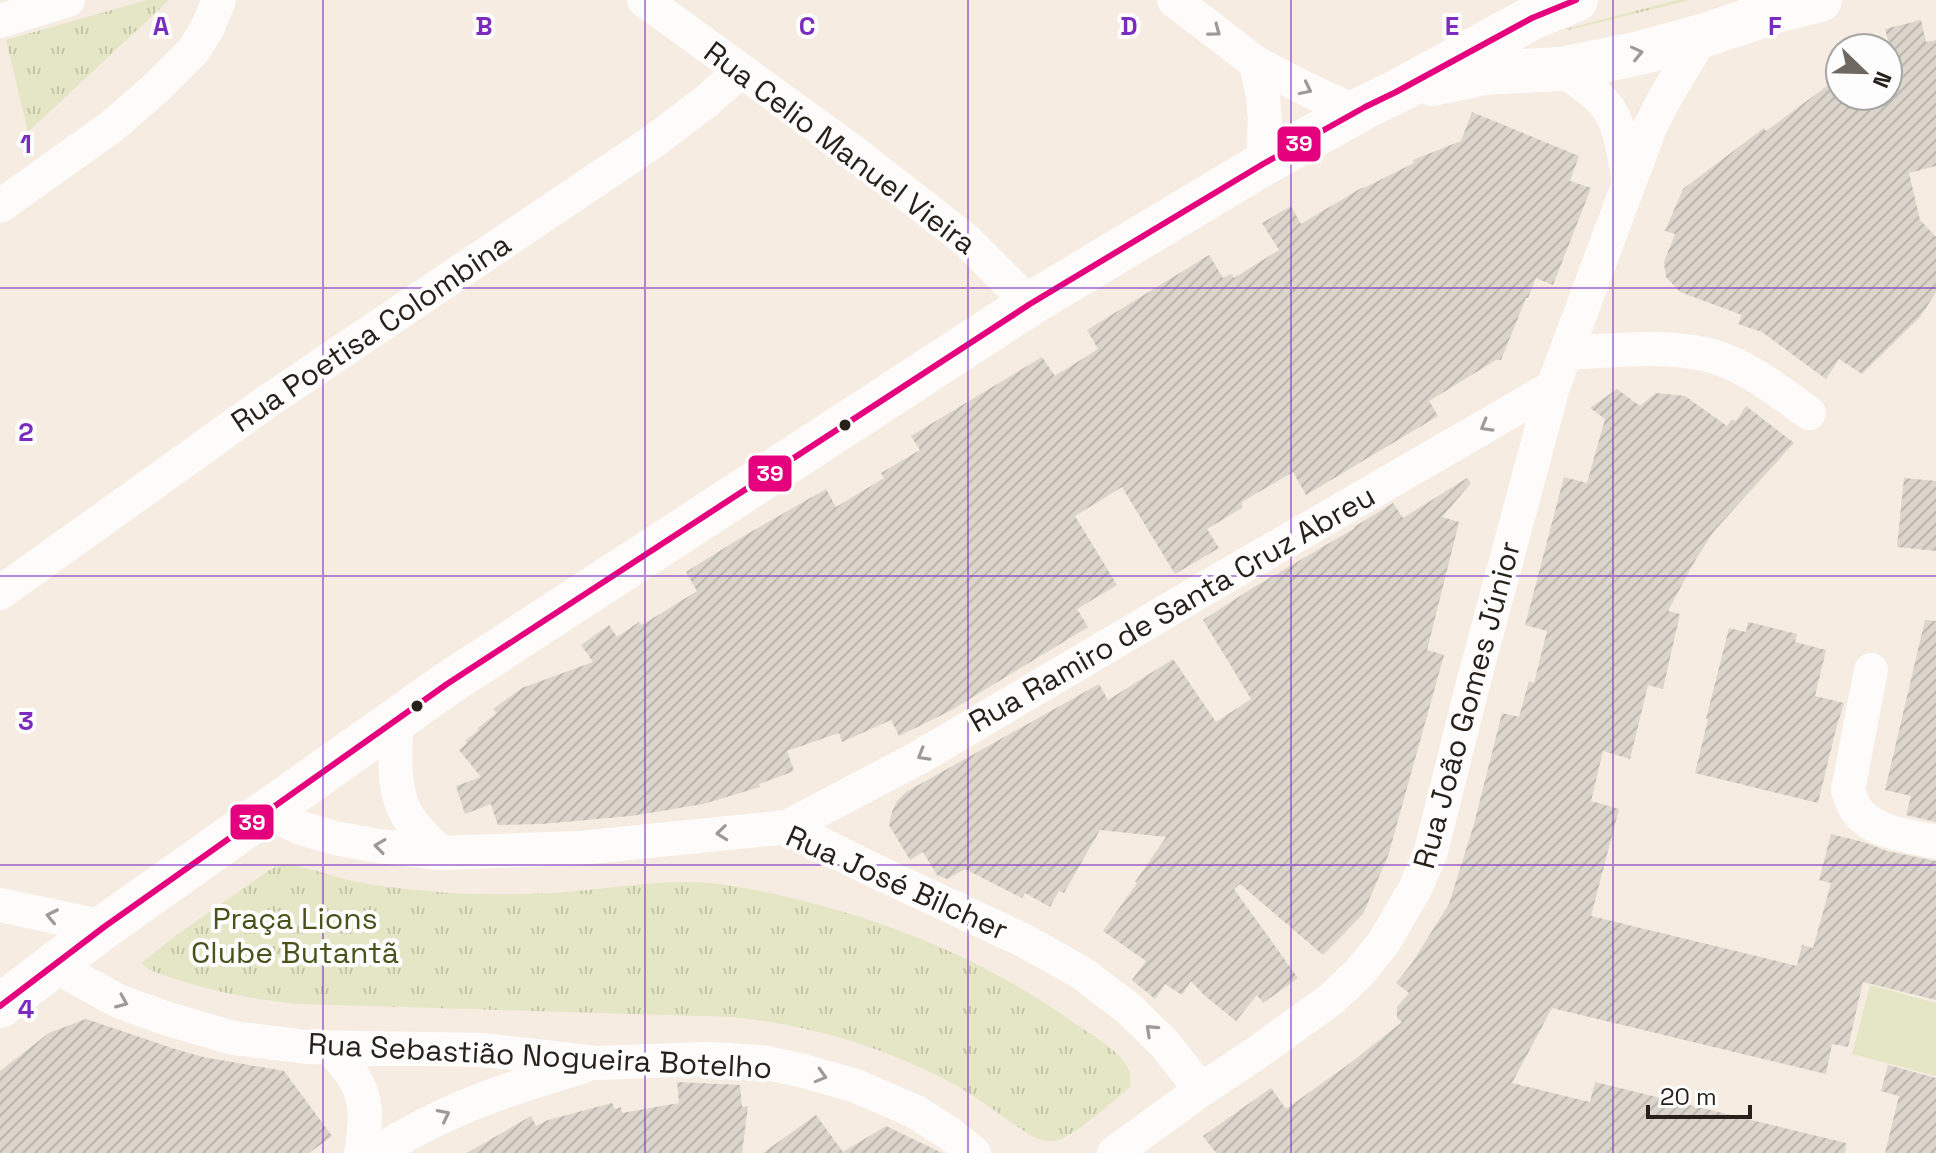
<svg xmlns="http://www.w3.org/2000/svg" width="1936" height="1153" viewBox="0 0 1936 1153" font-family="'Space Grotesk',sans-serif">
<defs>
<pattern id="park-tufts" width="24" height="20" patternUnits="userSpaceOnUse" patternTransform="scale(2)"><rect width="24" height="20" fill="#e4e6c5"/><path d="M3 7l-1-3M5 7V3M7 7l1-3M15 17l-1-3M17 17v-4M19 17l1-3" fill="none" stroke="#c4c5a9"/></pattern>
<pattern id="building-hatch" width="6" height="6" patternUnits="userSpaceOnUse" patternTransform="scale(2)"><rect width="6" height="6" fill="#dbd5cc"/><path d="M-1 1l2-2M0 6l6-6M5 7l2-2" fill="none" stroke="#bcb7af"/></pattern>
</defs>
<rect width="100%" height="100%" fill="#f6ece2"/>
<!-- green -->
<path fill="#e4e6c5" d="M 1870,985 L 1936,1003 L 1936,1076 L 1852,1054 Z"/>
<!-- park -->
<path fill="url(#park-tufts)" d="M 147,0 L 169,0 L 28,132 L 6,40 Z
M 1677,0 L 1690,0 L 1568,30 L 1566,29 Z
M 282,865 C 300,864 334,877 353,881 C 385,888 418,890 450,893 C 492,895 535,895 577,891 C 614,888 649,882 686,882 C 728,882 771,893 811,903 C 911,929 996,967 1080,1027 C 1099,1040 1139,1061 1129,1088 C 1112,1101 1074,1137 1055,1141 C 1046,1142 1039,1139 1030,1135 C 1006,1119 984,1102 959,1087 C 888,1048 812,1025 731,1017 L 301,1004 C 258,1000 217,993 176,979 C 163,975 151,972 141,963 L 178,934 L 271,869 Z"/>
<!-- building -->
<path fill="url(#building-hatch)" d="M 1921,20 L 1926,42 L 1936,40 L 1936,166 L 1909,173 L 1920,220 L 1936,237 L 1936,292 L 1920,317 L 1862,374 L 1839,359 L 1826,379 L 1762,332 L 1738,324 L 1742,315 L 1680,292 L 1666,277 L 1664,262 L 1675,234 L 1665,231 L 1683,189 L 1764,128 L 1766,131 L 1827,86 L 1825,75 L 1840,71 L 1840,96 L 1888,96 L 1888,60 L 1893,59 L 1885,29 Z
M 1472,112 L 1579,156 L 1570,181 L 1591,188 L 1553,285 L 1536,278 L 1528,298 L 1526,298 L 1501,360 L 1496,360 L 1429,401 L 1438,416 L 1306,495 L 1293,472 L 1242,502 L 1242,508 L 1207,529 L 1219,548 L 1175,574 L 1122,487 L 1075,516 L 1117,585 L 1077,609 L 1088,627 L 950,711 L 899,736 L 891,720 L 842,742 L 839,733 L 787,751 L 794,771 L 759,784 L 760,787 L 703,804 L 631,816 L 542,824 L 498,825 L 491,804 L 465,814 L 456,786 L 481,777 L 459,750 L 467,743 L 465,741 L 479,730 L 478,728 L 497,713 L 493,709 L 522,688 L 593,662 L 581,645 L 609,625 L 617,637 L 639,622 L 642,625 L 697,591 L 686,572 L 742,537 L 826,489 L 836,507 L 884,478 L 881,473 L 920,450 L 911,436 L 1042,357 L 1055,376 L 1098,349 L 1087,330 L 1209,255 L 1223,278 L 1231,274 L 1234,278 L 1279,250 L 1262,223 L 1291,206 L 1301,224 L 1363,187 L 1364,188 L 1414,163 L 1413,160 L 1461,141 Z
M 1617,389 L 1640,406 L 1656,393 L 1685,396 L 1727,426 L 1732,419 L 1736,421 L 1746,406 L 1794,443 L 1714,531 L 1693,564 L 1668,611 L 1680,614 L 1663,689 L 1648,685 L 1630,759 L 1603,751 L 1591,801 L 1619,809 L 1591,916 L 1797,966 L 1802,945 L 1813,948 L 1831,883 L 1819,880 L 1831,834 L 1863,842 L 1887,851 L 1936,861 L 1936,1000 L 1863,982 L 1848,1047 L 1832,1044 L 1826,1074 L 1552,1008 L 1512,1083 L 1590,1102 L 1595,1082 L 1846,1143 L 1845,1153 L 1216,1153 L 1203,1136 L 1271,1088 L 1286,1109 L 1349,1064 L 1402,1022 L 1397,1018 L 1397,1007 L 1409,993 L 1396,983 L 1412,963 L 1449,904 L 1474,824 L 1502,713 L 1519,717 L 1529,681 L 1534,683 L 1547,631 L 1525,625 L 1564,477 L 1587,483 L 1605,419 L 1590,408 Z
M 1467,478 L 1471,483 L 1442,517 L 1459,522 L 1427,650 L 1444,655 L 1388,856 L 1363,914 L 1323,955 L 1240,884 L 1234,889 L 1298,978 L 1263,1003 L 1257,995 L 1236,1021 L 1204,995 L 1191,981 L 1182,995 L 1165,984 L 1155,999 L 1132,980 L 1146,961 L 1103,931 L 1137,883 L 1135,882 L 1166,837 L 1100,830 L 1064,893 L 1059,891 L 1050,907 L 1025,893 L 1022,898 L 965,869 L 947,879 L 937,875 L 923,852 L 910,860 L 889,825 L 892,812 L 897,801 L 906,792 L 1099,684 L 1108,700 L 1173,659 L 1216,722 L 1251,699 L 1203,620 L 1251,589 L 1355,528 L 1354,527 L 1393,503 L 1403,518 Z
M 1904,478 L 1936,481 L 1936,551 L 1897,547 Z
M 1925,620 L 1936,621 L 1936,822 L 1906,815 L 1911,796 L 1885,790 Z
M 1748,622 L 1797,634 L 1795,642 L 1826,650 L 1815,696 L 1844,703 L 1836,729 L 1818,803 L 1695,773 L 1708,719 L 1706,719 L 1729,628 L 1746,632 Z
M 86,1019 L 178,1050 L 203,1057 L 284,1071 L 332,1136 L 309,1153 L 0,1153 L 0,1071 L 49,1033 Z
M 1888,1065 L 1936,1078 L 1936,1153 L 1885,1153 L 1899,1096 L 1881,1091 Z
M 677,1082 L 740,1085 L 742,1107 L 748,1106 L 742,1153 L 467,1153 L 531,1116 L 536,1126 L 548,1120 L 612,1103 L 615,1109 L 621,1107 L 622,1113 L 679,1103 Z
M 816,1115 L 843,1152 L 886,1126 L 942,1153 L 763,1153 Z"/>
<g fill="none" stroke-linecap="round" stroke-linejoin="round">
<!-- street -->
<path stroke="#fefcfb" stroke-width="34" d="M 644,0 L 852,151 L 966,240 L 1030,304
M 1174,0 L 1256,63 L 1308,90 L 1356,112
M 0,21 L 68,0
M 1256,63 L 1263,97 L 1265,120 L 1263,164
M 1561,69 C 1576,80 1593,90 1605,104 C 1622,125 1624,157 1629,182
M 0,206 L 111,127 L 155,89 L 193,51 L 207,29 L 219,0
M 1566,353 C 1612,351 1663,344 1708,355 C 1745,364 1778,391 1809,413
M 0,593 L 268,401 L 654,141 L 708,100 L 740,71
M 1871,670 L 1848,790 C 1850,796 1852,803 1855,808 C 1871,833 1910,836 1936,842
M 396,720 C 396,750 391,788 407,815 C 415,829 429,842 441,853
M 267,812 L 301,828 L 335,838 L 378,846 L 441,853 L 580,848 L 787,827 L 875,871 L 1023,940 L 1082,973 L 1129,1009 L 1163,1042 L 1201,1090
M 787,827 L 918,758 L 1199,592 L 1553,387
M 0,905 L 104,927
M 53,965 L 118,1001 L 165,1018 L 233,1038 L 306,1047 L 484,1050 L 597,1063 L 707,1059 L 761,1062 L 804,1071 L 856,1086 L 914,1111 L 949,1133 L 974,1153
M 331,1048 C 365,1087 370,1101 361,1153
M 376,1153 C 443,1110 506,1089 582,1067
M 1114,1153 L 1201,1090 L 1255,1054 L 1330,1000 L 1359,973 L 1384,942 L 1415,889 L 1431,851 L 1474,680 L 1553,387 L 1650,127 L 1666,96 L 1702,36"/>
<!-- secondary -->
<path stroke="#fefcfb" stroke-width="44" d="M 1433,84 L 1484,73 L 1561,69 L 1640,53 L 1702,36 L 1780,10 L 1820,0
M 0,1006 L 104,927 L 447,684 L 1030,304 L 1263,164 L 1365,107 L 1396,92 L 1532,18 L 1576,0"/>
<defs>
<path id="bus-1" d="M 0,1006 L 104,927 L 447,684 L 1030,304 L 1263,164 L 1365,107 L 1396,92 L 1532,18 L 1576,0"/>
</defs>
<!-- bus-1 casing -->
<use href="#bus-1" stroke="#fdfdfd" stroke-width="12"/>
<!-- bus-1 -->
<use href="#bus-1" stroke="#e5007d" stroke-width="6"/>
</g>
<!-- one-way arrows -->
<defs><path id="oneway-chevron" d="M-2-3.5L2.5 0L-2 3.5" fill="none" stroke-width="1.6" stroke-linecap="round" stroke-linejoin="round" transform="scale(2)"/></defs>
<g stroke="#9d9996">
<use href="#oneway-chevron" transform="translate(1215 31) rotate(37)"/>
<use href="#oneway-chevron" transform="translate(1637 53) rotate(-13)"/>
<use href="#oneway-chevron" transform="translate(1306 89) rotate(26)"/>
<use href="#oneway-chevron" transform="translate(1486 426) rotate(150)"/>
<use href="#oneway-chevron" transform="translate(923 755) rotate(150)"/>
<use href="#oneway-chevron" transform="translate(722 833) rotate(174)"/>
<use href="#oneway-chevron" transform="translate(380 846) rotate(-172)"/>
<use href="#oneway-chevron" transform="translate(52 916) rotate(-168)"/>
<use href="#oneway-chevron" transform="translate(122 1002) rotate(23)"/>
<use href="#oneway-chevron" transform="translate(1151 1030) rotate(-137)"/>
<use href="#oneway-chevron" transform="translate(821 1076) rotate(16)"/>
<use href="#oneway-chevron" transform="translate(444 1115) rotate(-27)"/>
</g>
<!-- grid -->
<path fill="none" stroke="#7b2cbf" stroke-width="2" stroke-opacity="0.55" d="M 323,0 L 323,1153M 645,0 L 645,1153M 968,0 L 968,1153M 1291,0 L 1291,1153M 1613,0 L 1613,1153M 0,288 L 1936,288M 0,576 L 1936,576M 0,865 L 1936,865"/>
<!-- markers -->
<g fill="#27211a" stroke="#fdfdfd" stroke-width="3">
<circle cx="845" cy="425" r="7"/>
<circle cx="417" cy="706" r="7"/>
</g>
<g text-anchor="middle" stroke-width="8" stroke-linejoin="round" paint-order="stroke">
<!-- street labels -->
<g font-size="30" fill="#27211a" stroke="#fdfdfd">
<text transform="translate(840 148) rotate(37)" y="10">Rua Celio Manuel Vieira</text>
<text transform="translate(371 333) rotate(-34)" y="10">Rua Poetisa Colombina</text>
<text transform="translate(1172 609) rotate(-30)" y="10">Rua Ramiro de Santa Cruz Abreu</text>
<text transform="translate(1467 705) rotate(-75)" y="10">Rua João Gomes Júnior</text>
<text transform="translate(897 883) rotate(24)" y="10">Rua José Bilcher</text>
<text transform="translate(540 1056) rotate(3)" y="10">Rua Sebastião Nogueira Botelho</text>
</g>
<!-- park labels -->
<g font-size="30" fill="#48521a" stroke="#fdfdfd">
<text x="295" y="929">Praça Lions<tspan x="295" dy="34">Clube Butantã</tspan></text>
</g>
</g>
<g font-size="26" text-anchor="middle" font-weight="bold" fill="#7b2cbf" stroke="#fdfdfd" stroke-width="8" stroke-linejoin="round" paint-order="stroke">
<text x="161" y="35">A</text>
<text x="484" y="35">B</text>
<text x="807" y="35">C</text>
<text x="1129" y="35">D</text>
<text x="1452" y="35">E</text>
<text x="1775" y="35">F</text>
<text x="26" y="153">1</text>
<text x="26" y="441">2</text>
<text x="26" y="730">3</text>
<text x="26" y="1018">4</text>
</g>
<g stroke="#fdfdfd" stroke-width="3">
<rect x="1276" y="125" width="46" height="38" rx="8" fill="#e5007d"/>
<rect x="747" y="454" width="46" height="39" rx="8" fill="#e5007d"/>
<rect x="229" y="803" width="46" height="38" rx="8" fill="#e5007d"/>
</g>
<g font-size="22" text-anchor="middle" font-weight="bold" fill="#fff">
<text x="1299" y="151">39</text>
<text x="770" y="481">39</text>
<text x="252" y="830">39</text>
</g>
<!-- north arrow -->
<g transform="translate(1864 72) rotate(113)"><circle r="38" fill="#fdfdfd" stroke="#a7a5a2" stroke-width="2"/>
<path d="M0-6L14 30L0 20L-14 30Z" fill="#6f6860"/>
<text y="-12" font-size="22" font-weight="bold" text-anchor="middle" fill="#27211a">N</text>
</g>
<!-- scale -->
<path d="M1648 1105v12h102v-12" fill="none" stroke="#27211a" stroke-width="4"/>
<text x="1660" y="1105" font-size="24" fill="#27211a" stroke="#fdfdfd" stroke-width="6" paint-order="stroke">20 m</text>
</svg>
